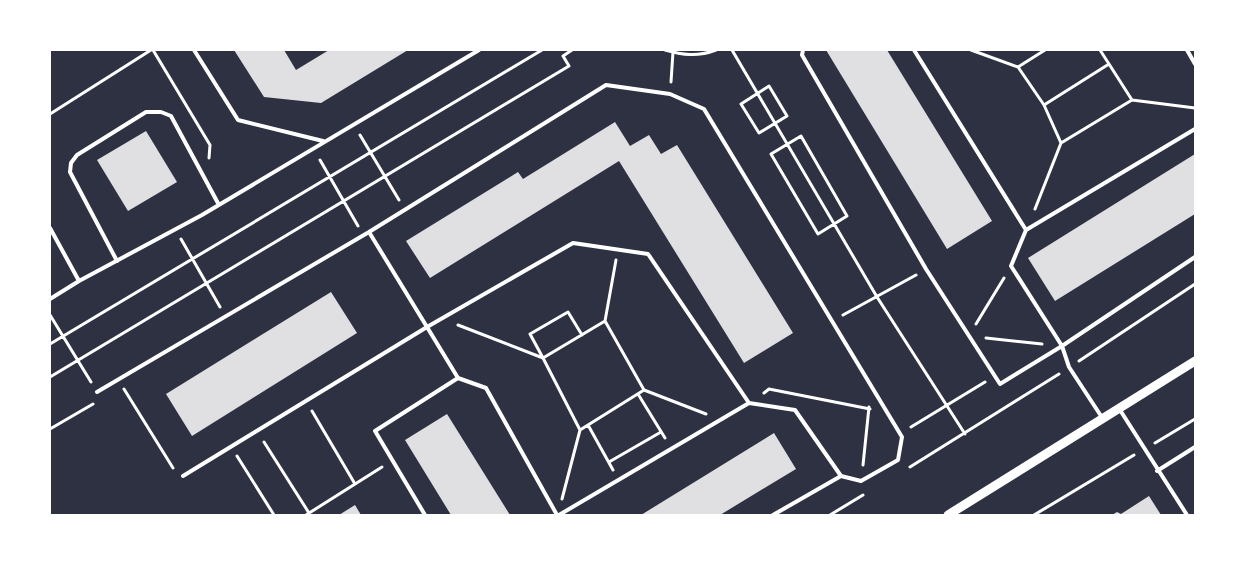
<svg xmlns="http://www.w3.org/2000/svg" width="1245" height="565" viewBox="0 0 1245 565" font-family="Ubuntu,sans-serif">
<rect width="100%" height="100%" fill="#2d3142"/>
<!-- building -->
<path fill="#e0e0e3" d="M 234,50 L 284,50 L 296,70 L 329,50 L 408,50 L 321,103 L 264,97 Z
M 826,50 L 887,50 L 992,221 L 947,249 Z
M 615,122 L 630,146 L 649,135 L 661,154 L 677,145 L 793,333 L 744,363 L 619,161 L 430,278 L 406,241 L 518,172 L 523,179 Z
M 146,131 L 177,182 L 128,211 L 97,160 Z
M 1195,154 L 1195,214 L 1055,301 L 1028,258 Z
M 331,292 L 357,333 L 192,436 L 166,394 Z
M 447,414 L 510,515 L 451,515 L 405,440 Z
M 774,433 L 796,469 L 720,515 L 641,515 Z
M 1149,496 L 1161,515 L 1112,515 L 1117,512 L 1121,514 Z
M 355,505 L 361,515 L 339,515 Z"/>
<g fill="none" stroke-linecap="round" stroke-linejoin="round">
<!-- path -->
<path stroke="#fff" stroke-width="3" d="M 153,50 L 210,145 L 209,158
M 665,50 C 682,55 698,57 716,50
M 732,50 L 877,297 L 965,434
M 971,50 L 1018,67
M 1100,50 L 1109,64
M 671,82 L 673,52
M 769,86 L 787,116 L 759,133 L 741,104 Z
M 1044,105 L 1018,67 L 1045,50
M 50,114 L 151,50
M 360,135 L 399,200
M 801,136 L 847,216 L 818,234 L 771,154 Z
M 1061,143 L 1044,105 L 1109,64 L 1132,100
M 320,160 L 358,226
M 1035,209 L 1061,143 L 1132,100 L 1195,108
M 181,239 L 220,307
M 50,315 L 91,382
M 843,315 L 916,275
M 605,321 L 616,260
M 976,324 L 1004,278
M 458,325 L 543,358
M 986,338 L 1042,344
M 50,344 L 542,50
M 543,358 L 530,334 L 568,312 L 582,335
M 1079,361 L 1195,284
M 50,377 L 569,66 L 563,56 L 572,50
M 124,389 L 173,468
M 644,390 L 605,321 L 543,358 L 580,430 L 644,390 L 706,414
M 764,393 L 769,389 L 870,409
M 638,394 L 665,438
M 312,411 L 355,484
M 588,425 L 613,470
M 911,427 L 985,382
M 50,429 L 93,404
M 264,442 L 309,513
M 1155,443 L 1195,419
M 237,456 L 274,515
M 609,462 L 661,432
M 863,465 L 869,407
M 910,467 L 1059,374
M 562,499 L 580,430
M 306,515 L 382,467
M 830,515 L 863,495
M 1034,515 L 1134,455"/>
<!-- service -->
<path stroke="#fff" stroke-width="4" d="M 194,50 L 238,120 L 323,141
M 803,50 L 802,55 L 926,269 L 1000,384 L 1062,346 L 1195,257
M 914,50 L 1026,230 L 1195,129
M 1187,50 L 1195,64
M 50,228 L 79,281
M 1026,230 L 1011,266 L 1062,346 L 1069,367 L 1103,419
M 369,232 L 427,327 L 573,243 L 648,254 L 749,403
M 117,261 L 70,172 L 71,163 L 77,155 L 146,112 L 161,112 L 171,116 L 219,205
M 50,299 L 79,281 L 202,215 L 479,50
M 97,392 L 369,232 L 606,85 L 670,94 L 704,109 L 902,437 L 898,460 L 861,481 L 841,476 L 795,410 L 749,403 L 559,515
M 1120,410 L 1187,515
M 1157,471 L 1195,447
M 183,476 L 427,327 L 458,378 L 486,388 L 557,515
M 425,515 L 375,431 L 458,378
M 773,515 L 841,476"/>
<!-- tertiary -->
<path stroke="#fff" stroke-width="9" d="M 948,515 L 1195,361"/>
</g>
<!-- border -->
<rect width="1245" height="565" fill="none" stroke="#ffffff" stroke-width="102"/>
</svg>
